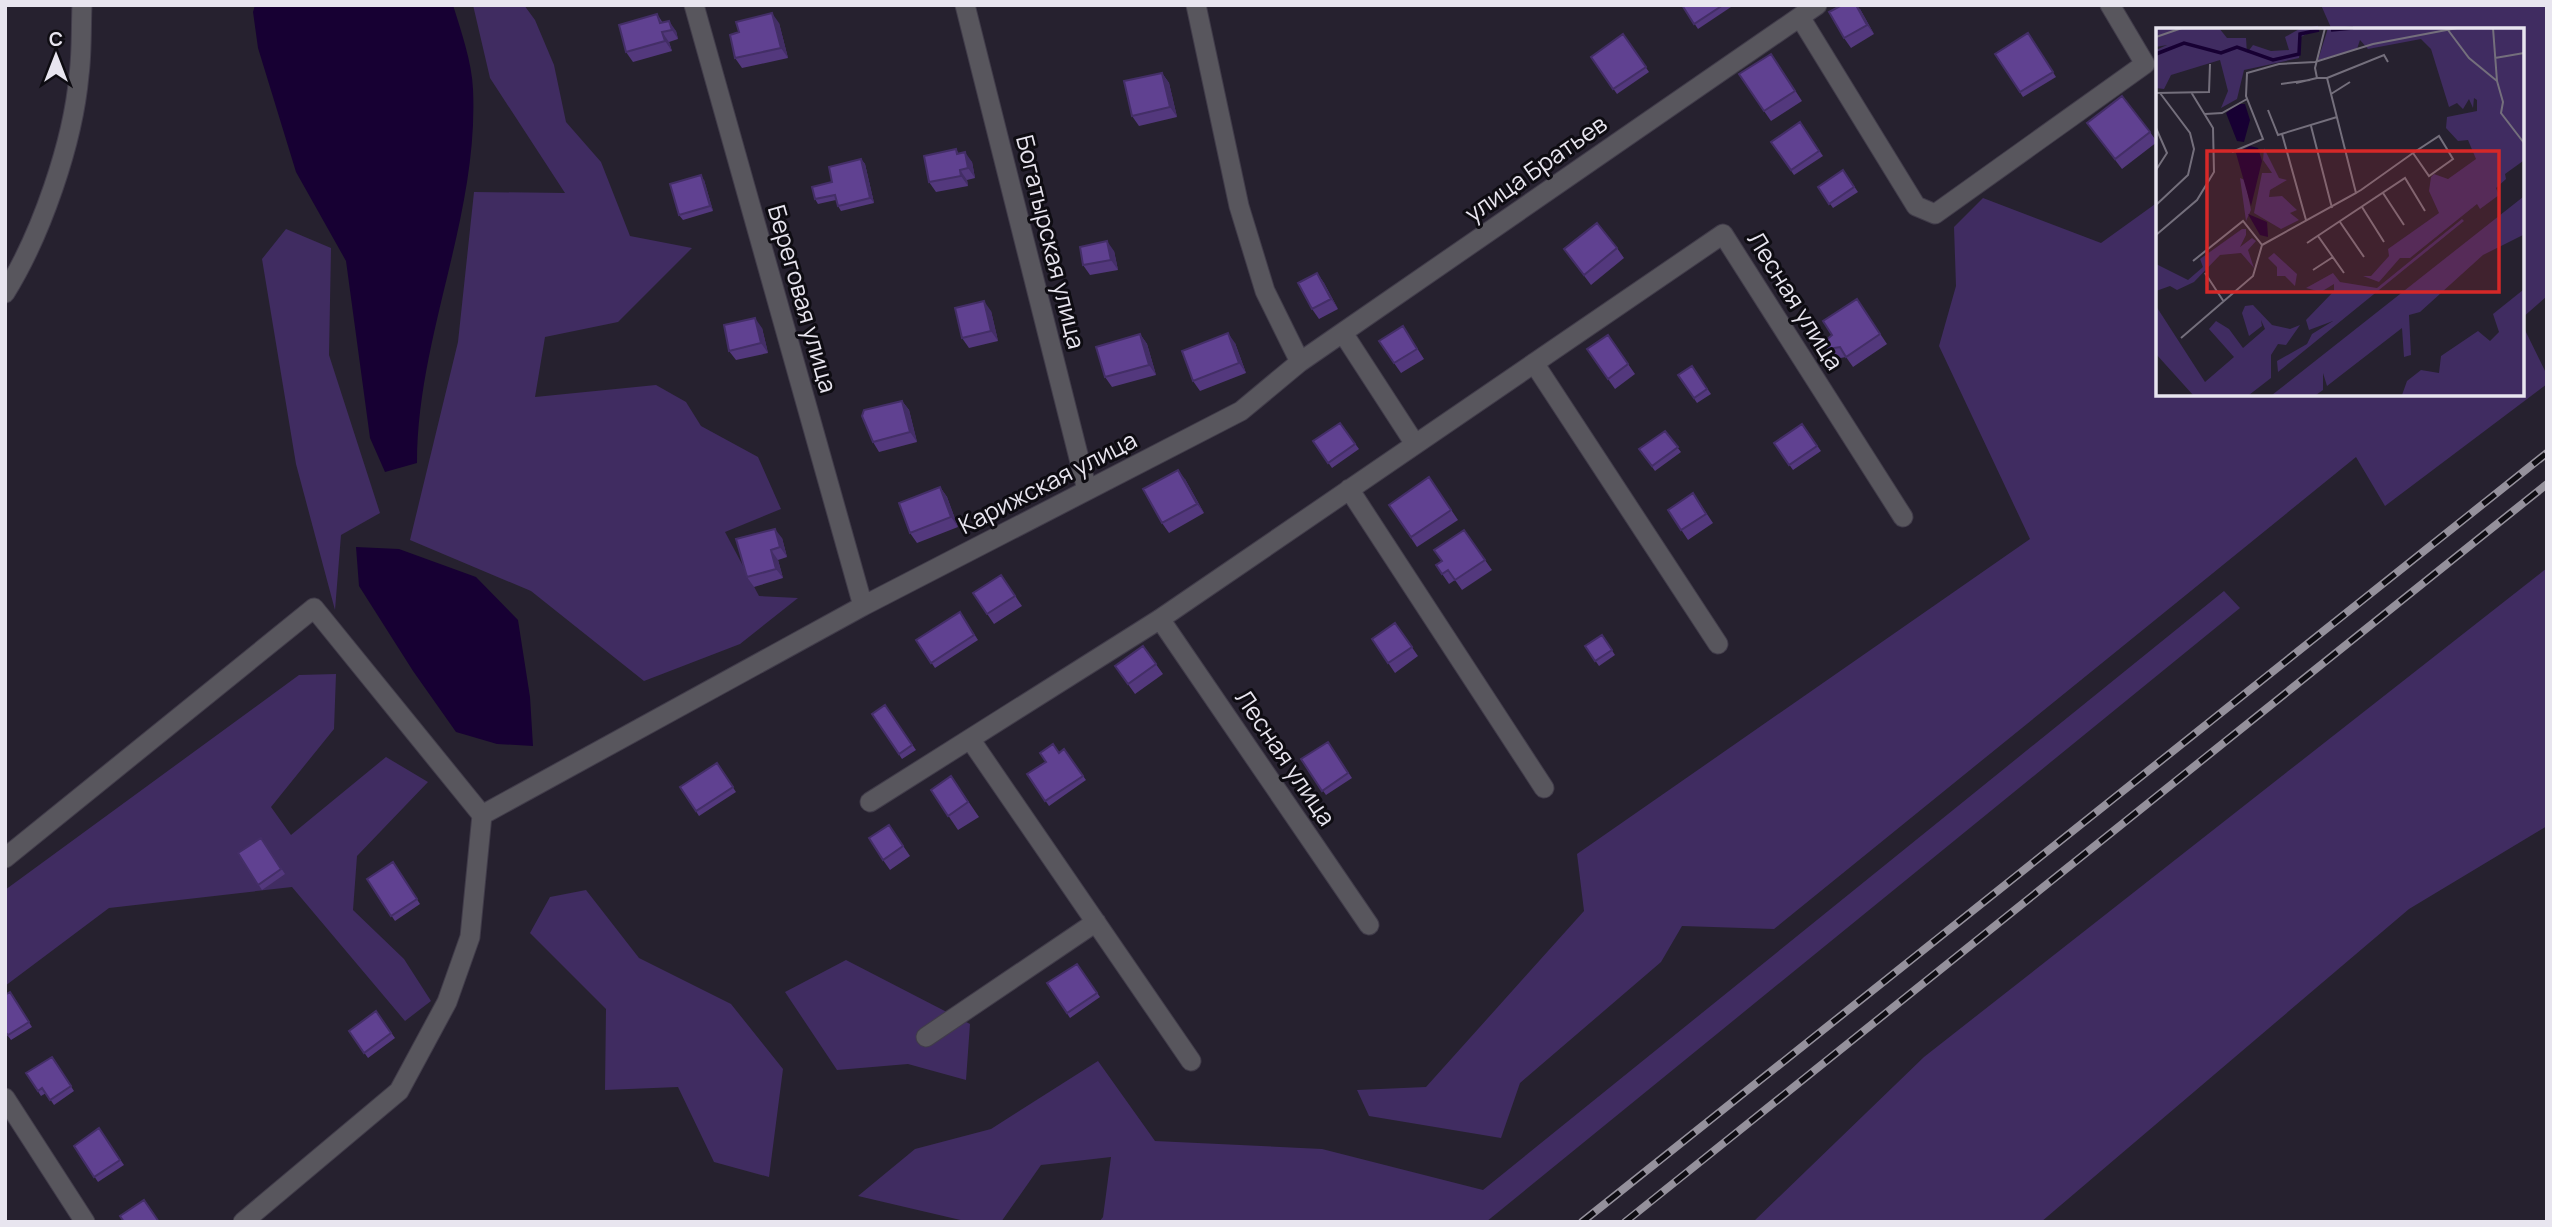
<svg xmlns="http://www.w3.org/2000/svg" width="2552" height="1227" viewBox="0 0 2552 1227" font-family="Manrope,sans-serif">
<rect width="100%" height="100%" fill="#26212f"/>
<!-- green -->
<path fill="#402c61" d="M 473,5 L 524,5 L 535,20 L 554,65 L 566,122 L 601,162 L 630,236 L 692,248 L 618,322 L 545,337 L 535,397 L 656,385 L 686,402 L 701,426 L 758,457 L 781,509 L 725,532 L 759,596 L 798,598 L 740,644 L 644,681 L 531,591 L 410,540 L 458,342 L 474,192 L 565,193 L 490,78 Z
M 2321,5 L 2547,5 L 2547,296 L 2522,318 L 2522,30 L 2332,30 Z
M 1983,198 L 2101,243 L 2158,202 L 2158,394 L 2522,394 L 2522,324 L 2547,375 L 2547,384 L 2385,506 L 2356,457 L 1774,929 L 1682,926 L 1661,962 L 1520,1083 L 1501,1138 L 1369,1116 L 1357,1090 L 1426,1087 L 1584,911 L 1577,854 L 2030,539 L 1939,346 L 1956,286 L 1954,227 Z
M 286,229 L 331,248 L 329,355 L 380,513 L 341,535 L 335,610 L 296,464 L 262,259 Z
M 2547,568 L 2547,826 L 2409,909 L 2041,1222 L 1753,1222 L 1924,1057 Z
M 2224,591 L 2240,608 L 1486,1222 L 1099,1222 L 1103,1217 L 1111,1157 L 1041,1165 L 1001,1222 L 969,1222 L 858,1196 L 915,1149 L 991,1129 L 1098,1061 L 1155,1141 L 1322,1149 L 1483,1190 Z
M 336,674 L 334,729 L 271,807 L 291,835 L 386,757 L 428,782 L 357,856 L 353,910 L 404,959 L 431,1001 L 405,1021 L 292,887 L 109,908 L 5,986 L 5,890 L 299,675 Z
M 586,890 L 639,958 L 731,1004 L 783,1069 L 769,1177 L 714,1162 L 678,1087 L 605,1090 L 606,1009 L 530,933 L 550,897 Z
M 846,960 L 970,1024 L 966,1080 L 908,1064 L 837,1070 L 785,992 Z"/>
<!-- water -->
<path fill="#170033" d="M 255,5 L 453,5 C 461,31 472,62 473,89 C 479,217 417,336 417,463 L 385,472 L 370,438 L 346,261 L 296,172 L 258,48 L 253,12 Z
M 356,547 L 399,549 L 476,577 L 518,620 L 530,697 L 533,746 L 497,744 L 456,732 L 413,671 L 359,586 Z"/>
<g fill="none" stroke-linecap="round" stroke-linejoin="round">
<defs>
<path id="minor" d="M 694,5 L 863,606
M 965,5 L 1087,490
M 1800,17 L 1916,206 L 1935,214 L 2145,64 L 2110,5
M 5,293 C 41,235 73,143 79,75 C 82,52 81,28 82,5
M 1343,333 L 1415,444
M 1300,362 L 1817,5
M 1534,363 L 1718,644
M 1349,489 L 1544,788
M 1160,619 L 1369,925
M 970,739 L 1191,1061
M 870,802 L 1160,619 L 1723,234 L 1903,517
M 482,815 L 863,606 L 1241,411 L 1300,362 L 1265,291 L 1239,206 L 1196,5
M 5,858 L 314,608 L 482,815 L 470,937 L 447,1002 L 399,1091 L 243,1222
M 926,1037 L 1096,922
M 5,1098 L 85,1222"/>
</defs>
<!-- minor casing -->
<use href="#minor" stroke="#413c4a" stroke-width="21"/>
<!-- minor -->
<use href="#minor" stroke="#58565d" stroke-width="19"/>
<defs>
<path id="rail" d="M 1582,1222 L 2547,453
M 1625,1222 L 2547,484"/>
</defs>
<!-- rail casing -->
<use href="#rail" stroke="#95919c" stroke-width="8"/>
<!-- rail -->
<use href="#rail" stroke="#0e0c12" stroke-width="5" stroke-dasharray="16" stroke-linecap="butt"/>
</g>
<!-- wall -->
<path fill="#53387d" d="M 1682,5 L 1734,5 L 1698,29 Z
M 1860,9 L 1874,34 L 1851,48 L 1844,38 Z
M 657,14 L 663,23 L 676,31 L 678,39 L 669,42 L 672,51 L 633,62 L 626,52 Z
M 779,23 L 788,58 L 742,68 L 735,58 Z
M 2028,33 L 2056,77 L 2023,97 L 1995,54 Z
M 1623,34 L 1649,72 L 1617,94 L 1591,57 Z
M 1778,64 L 1802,101 L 1771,121 L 1764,111 Z
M 1162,73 L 1169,83 L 1177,117 L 1139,126 L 1132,116 Z
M 1800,122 L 1823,156 L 1794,175 L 1771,142 Z
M 2087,123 L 2150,132 L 2157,142 L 2122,169 Z
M 956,149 L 959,154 L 972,162 L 975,178 L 967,180 L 968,186 L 936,192 L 929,182 Z
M 861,159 L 865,164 L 874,203 L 841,211 L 838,206 L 836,200 L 818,204 L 815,199 L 832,182 Z
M 1843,170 L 1858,192 L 1833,208 L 1818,187 Z
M 704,180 L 713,211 L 683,220 L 679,215 Z
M 1617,248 L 1624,258 L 1591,285 L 1564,249 Z
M 1114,251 L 1118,270 L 1090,275 L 1083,265 Z
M 1317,273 L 1324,283 L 1338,309 L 1319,319 L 1312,309 Z
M 1857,299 L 1887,344 L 1853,367 L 1846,357 L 1835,359 L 1828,349 L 1832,335 Z
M 991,311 L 998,341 L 969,348 L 962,338 Z
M 1403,326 L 1424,359 L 1401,373 L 1394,363 Z
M 762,328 L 768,353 L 736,360 L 729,351 Z
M 1140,334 L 1147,344 L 1156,375 L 1112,387 L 1105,377 Z
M 1608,335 L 1635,374 L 1615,389 L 1587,349 Z
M 1235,343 L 1246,373 L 1200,391 L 1193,381 Z
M 1692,366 L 1711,394 L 1697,403 L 1678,375 Z
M 902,401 L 909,410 L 917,442 L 879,452 L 873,442 Z
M 1340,423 L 1359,449 L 1332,468 L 1313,441 Z
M 1802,424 L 1821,451 L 1793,470 L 1774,443 Z
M 1665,431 L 1681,452 L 1655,471 L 1639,449 Z
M 1429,477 L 1458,520 L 1417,547 L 1389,505 Z
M 1185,479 L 1204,513 L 1169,533 L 1162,523 Z
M 940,487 L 947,497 L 958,527 L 917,543 L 910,533 Z
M 1693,493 L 1713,523 L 1688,540 L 1668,510 Z
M 1464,530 L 1492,570 L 1462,590 L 1455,580 L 1449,584 L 1436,565 L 1442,561 Z
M 782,538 L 787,557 L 778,560 L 783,578 L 754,587 L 747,577 L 736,539 Z
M 1001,575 L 1022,606 L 994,624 L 973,593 Z
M 960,612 L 978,640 L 935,668 L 916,640 Z
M 1395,623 L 1418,656 L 1395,673 L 1372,639 Z
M 1602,635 L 1615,655 L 1599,666 L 1585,646 Z
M 1143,646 L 1163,674 L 1135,694 L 1115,666 Z
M 885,705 L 916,750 L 902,759 L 872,714 Z
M 1328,742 L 1352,778 L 1326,795 L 1301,759 Z
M 1064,749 L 1086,780 L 1049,806 L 1027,774 Z
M 717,763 L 736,792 L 699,816 L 680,787 Z
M 951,776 L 979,817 L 958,830 L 931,790 Z
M 889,825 L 910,856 L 890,870 L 883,860 Z
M 261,838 L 285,874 L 262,890 L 238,853 Z
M 393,862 L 420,904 L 395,921 L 367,879 Z
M 1077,964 L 1100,997 L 1070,1018 L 1047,983 Z
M 10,992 L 32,1027 L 11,1040 L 5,1032 Z
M 376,1011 L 395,1038 L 368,1058 L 349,1031 Z
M 52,1057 L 74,1091 L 54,1105 L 46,1093 L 41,1096 L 26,1073 Z
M 99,1128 L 124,1165 L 98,1182 L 74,1146 Z"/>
<!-- shaded-wall -->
<path fill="#432e66" d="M 1856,5 L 1860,9 L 1874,34 L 1867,25 Z
M 772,13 L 779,23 L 788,58 L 781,48 Z
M 669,21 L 676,31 L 678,39 L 672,30 Z
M 662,32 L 669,42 L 672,51 L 665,41 Z
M 1162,73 L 1169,83 L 1177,117 L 1170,107 Z
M 965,152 L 972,162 L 975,178 L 968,168 Z
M 861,159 L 865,164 L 874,203 L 870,198 Z
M 960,170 L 967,180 L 968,186 L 961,176 Z
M 701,175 L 704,180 L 713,211 L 710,206 Z
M 1107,241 L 1114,251 L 1118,270 L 1111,260 Z
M 1317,273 L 1324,283 L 1338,309 L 1331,299 Z
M 984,301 L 991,311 L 998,341 L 991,331 Z
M 755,318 L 762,328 L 768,353 L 761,343 Z
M 1228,333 L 1235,343 L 1246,373 L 1239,363 Z
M 1140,334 L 1147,344 L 1156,375 L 1149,365 Z
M 902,401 L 909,410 L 917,442 L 910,432 Z
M 1178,470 L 1185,479 L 1204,513 L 1197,504 Z
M 940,487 L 947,497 L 958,527 L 951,517 Z
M 775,529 L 782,538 L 787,557 L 780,547 Z
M 771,550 L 778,560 L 783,578 L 776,569 Z"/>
<!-- building -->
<path fill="#604191" stroke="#432e66" stroke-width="2" d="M 1682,5 L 1723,5 L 1694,24 Z
M 1842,5 L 1856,5 L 1867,25 L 1844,38 L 1829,12 Z
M 772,13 L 781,48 L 735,58 L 730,35 L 739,32 L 736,22 Z
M 657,14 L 660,23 L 669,21 L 672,30 L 662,32 L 665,41 L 626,52 L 619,25 Z
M 2317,27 L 2318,30 L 2301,30 Z
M 2028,33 L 2053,72 L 2020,92 L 1995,54 Z
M 1623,34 L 1646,67 L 1613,89 L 1591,57 Z
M 1771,54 L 1795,91 L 1764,111 L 1739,74 Z
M 1162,73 L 1170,107 L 1132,116 L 1124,81 Z
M 2122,96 L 2150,132 L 2115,159 L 2087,123 Z
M 1800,122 L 1819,151 L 1791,170 L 1771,142 Z
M 956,149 L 957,154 L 965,152 L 968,168 L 960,170 L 961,176 L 929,182 L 924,156 Z
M 861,159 L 870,198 L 838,206 L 835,195 L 815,199 L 812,187 L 832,182 L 829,167 Z
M 1843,170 L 1854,187 L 1829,204 L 1818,187 Z
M 701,175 L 710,206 L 679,215 L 670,184 Z
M 1597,223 L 1617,248 L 1584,275 L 1564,249 Z
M 1107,241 L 1111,260 L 1083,265 L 1080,247 Z
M 1317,273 L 1331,299 L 1312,309 L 1298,283 Z
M 1857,299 L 1880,334 L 1846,357 L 1840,347 L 1828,349 L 1825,341 L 1832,335 L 1823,321 Z
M 984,301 L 991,331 L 962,338 L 955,308 Z
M 755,318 L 761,343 L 729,351 L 724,325 Z
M 1403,326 L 1417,349 L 1394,363 L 1379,341 Z
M 1228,333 L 1239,363 L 1193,381 L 1182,351 Z
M 1140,334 L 1149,365 L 1105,377 L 1096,347 Z
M 1608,335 L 1628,364 L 1608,379 L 1587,349 Z
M 1692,366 L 1707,389 L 1694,398 L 1678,375 Z
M 902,401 L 910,432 L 873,442 L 862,416 L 864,410 Z
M 1340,423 L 1355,444 L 1328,463 L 1313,441 Z
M 1802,424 L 1817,446 L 1789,465 L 1774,443 Z
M 1665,431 L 1678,447 L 1652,466 L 1639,449 Z
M 1178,470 L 1197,504 L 1162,523 L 1143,489 Z
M 1429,477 L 1451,510 L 1411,537 L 1389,505 Z
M 940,487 L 951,517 L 910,533 L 899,503 Z
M 1693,493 L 1706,514 L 1681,530 L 1668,510 Z
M 775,529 L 780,547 L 771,550 L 776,569 L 747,577 L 736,539 Z
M 1464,530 L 1485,560 L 1455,580 L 1448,570 L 1442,574 L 1436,565 L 1442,561 L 1434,550 Z
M 1001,575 L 1015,596 L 987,614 L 973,593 Z
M 960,612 L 974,635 L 931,663 L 916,640 Z
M 1395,623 L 1412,647 L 1388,663 L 1372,639 Z
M 1602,635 L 1612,650 L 1595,661 L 1585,646 Z
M 1143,646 L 1156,664 L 1128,684 L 1115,666 Z
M 885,705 L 912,745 L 899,754 L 872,714 Z
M 1328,742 L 1348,773 L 1322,791 L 1301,759 Z
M 1053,744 L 1059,753 L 1064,749 L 1083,776 L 1045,801 L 1027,774 L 1046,762 L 1040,753 Z
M 717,763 L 733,787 L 696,811 L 680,787 Z
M 951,776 L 968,802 L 948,816 L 931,790 Z
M 889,825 L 903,846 L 883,860 L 869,838 Z
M 261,838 L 281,869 L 258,885 L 238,853 Z
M 393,862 L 417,899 L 391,916 L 367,879 Z
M 1077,964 L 1097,993 L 1067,1013 L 1047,983 Z
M 10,992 L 29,1022 L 8,1035 L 5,1032 L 5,995 Z
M 376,1011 L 391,1033 L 364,1053 L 349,1031 Z
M 52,1057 L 71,1086 L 50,1100 L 42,1088 L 38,1091 L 26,1073 Z
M 99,1128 L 120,1160 L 94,1177 L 74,1146 Z
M 144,1200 L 159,1222 L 124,1222 L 120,1216 Z"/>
<g text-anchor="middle" stroke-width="6" stroke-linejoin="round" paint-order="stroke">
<!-- street labels -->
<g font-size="24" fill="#e8e5ef" stroke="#0e0c12">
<text transform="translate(1536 169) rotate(-35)" y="8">улица Братьев</text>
<text transform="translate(1050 242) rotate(76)" y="8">Богатырская улица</text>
<text transform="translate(802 299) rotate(74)" y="8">Береговая улица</text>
<text transform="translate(1795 301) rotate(58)" y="8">Лесная улица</text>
<text transform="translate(1048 483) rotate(-27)" y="8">Карижская улица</text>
<text transform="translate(1285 758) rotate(56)" y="8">Лесная улица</text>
</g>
</g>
<!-- overview -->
<g transform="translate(2156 28)">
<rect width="368" height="368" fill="#26212f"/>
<path d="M 0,0 L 63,0 L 71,10 L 90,10 L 91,25 L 97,17 L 115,23 L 133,22 L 129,9 L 145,0 L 161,0 L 145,9 L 143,30 L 88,42 L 81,71 L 65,80 L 72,63 L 64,32 L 15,47 L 8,61 L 0,60 L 0,22 L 11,17 L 0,19 ZM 172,0 L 367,0 L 367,133 L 349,146 L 350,151 L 340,160 L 343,167 L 324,181 L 321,176 L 254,230 L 244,230 L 223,254 L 207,248 L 215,248 L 233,228 L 232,221 L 283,185 L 273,163 L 275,149 L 278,146 L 292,151 L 320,131 L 312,112 L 302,113 L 290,100 L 291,89 L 321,83 L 321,72 L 318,70 L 317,80 L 313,71 L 307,81 L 301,75 L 293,79 L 275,21 L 265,11 L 212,21 L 204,12 L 201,21 L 162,32 ZM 108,120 L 123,150 L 131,152 L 114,162 L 113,169 L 126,168 L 141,182 L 134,185 L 143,192 L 125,201 L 98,185 L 106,145 L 116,145 L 107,132 ZM 84,150 L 89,152 L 95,182 L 90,193 ZM 367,169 L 367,207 L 327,227 L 264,284 L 253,287 L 255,327 L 248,329 L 246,300 L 171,358 L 167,345 L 167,362 L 160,367 L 116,367 ZM 306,191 L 308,193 L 122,344 L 121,333 L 151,316 L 156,306 L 177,293 L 153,302 L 150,292 L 178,263 L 178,256 L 165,264 L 150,260 L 177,245 L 184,254 L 221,260 ZM 86,201 L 90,201 L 90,207 L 84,219 L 96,210 L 100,213 L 92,222 L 98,240 L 85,225 L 64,227 L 38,254 L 21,262 L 14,258 L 0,263 L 0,236 L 32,252 L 47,239 L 44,231 ZM 118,225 L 141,246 L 139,258 L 129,248 L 121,248 L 121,239 L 112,230 ZM 367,262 L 367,367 L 246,367 L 251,353 L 265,342 L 283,345 L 285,328 L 322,303 L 334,313 L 343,304 L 337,286 ZM 97,277 L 116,297 L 134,301 L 144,297 L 130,317 L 122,316 L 115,327 L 115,350 L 93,367 L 37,367 L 0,326 L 0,278 L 49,354 L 78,329 L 53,301 L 60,293 L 73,301 L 87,320 L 109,301 L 105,292 L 106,298 L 93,308 L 86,285 L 89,278 Z" fill="#402c61"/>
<path d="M 81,76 L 89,76 L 94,92 L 88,114 L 81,113 L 70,85 ZM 94,118 L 102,120 L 106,133 L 95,178 L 80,125 ZM 92,186 L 111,194 L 112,209 L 104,207 Z" fill="#170033"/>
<path fill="none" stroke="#170033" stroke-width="3.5" d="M 175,2 L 197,0M 0,26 L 28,15 L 65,25 L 81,19 L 117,32 L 143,26 L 144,6 L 163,2"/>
<path fill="none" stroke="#746f7c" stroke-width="2" d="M 337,0 L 341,53M 292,2 L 313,30 L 341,53 L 347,74 L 345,85 L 368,115M 0,9 L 26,0M 339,30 L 368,25M 171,50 L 228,27 L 232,34M 140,55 L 161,50M 125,56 L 154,52M 0,65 L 53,64 L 54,36M 175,66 L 194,54M 112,82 L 122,107 L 181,89M 49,86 L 66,85 L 91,71M 155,98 L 176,180M 0,100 L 11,125 L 0,142M 126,106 L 150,192M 76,124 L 107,111 L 90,68 L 91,45 L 123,36 L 159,34 L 217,16 L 301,0M 200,165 L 205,162 L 257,125 L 283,108 L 297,131 L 273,148 L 257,125M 227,165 L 248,197M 0,177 L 32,147 L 38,121 L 34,105 L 4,65M 206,179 L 228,214M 184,194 L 208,229M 0,207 L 41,172 L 58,144 L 57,100 L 35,64M 162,208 L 188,245M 151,215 L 249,150 L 269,183M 106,217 L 200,165 L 171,50 L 161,50 L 159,40 L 169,0M 157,242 L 177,229M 49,245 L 68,274M 25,310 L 97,248 L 106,217 L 87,193 L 37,233"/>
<path fill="#d62828" fill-opacity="0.15" stroke="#d62828" stroke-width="3.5" d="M 51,123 L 343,123 L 343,264 L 51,264 Z"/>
<rect width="368" height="368" fill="none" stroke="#e8e5ef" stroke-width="3.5"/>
</g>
<!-- border -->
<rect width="2552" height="1227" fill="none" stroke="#e8e5ef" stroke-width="14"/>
<!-- north arrow -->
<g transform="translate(56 56)" stroke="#0e0c12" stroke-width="5" paint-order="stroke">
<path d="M0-5L12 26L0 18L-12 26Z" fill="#e8e5ef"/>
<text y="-10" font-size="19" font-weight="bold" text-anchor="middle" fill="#e8e5ef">С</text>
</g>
</svg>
